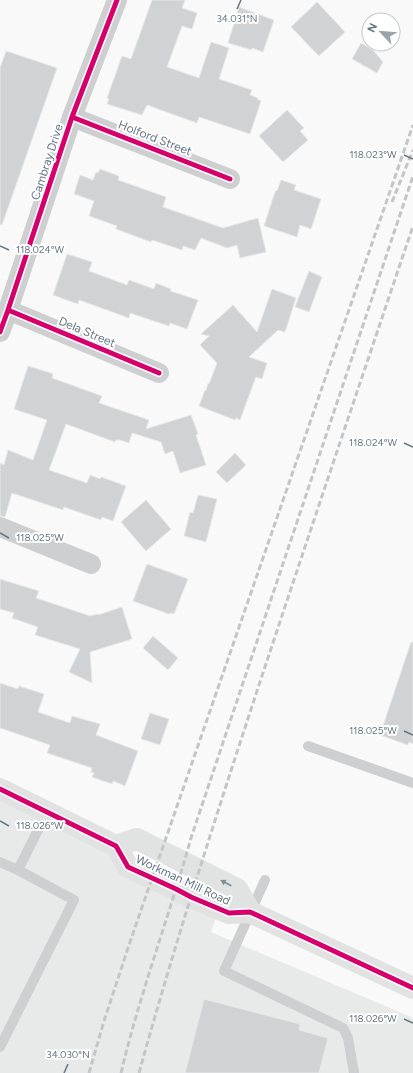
<svg xmlns="http://www.w3.org/2000/svg" width="413" height="1073" viewBox="0 0 413 1073" font-family="Figtree,sans-serif">
<rect width="100%" height="100%" fill="#f9f9f9"/>
<!-- built -->
<path fill="#e8e9e9" d="M 0,801 L 219,907 L 211,932 L 411,1017 L 413,1019 L 413,1073 L 0,1073 Z"/>
<!-- building -->
<path fill="#d0d2d3" stroke="#e8e8e8" d="M 152,0 L 185,0 L 182,8 L 197,13 L 192,29 L 182,26 L 167,67 L 199,78 L 211,42 L 229,48 L 219,79 L 252,90 L 250,95 L 258,98 L 257,99 L 261,101 L 250,134 L 199,117 L 197,123 L 147,105 L 142,115 L 107,104 L 109,99 L 107,98 L 122,56 L 131,59 Z
M 317,2 L 345,32 L 319,56 L 291,27 Z
M 239,7 L 274,20 L 263,52 L 252,48 L 252,50 L 228,43 Z
M 361,43 L 373,50 L 383,62 L 377,73 L 352,59 Z
M 6,51 L 57,68 L 2,225 L 0,224 L 0,68 Z
M 287,110 L 304,128 L 300,131 L 308,140 L 283,162 L 259,136 Z
M 100,169 L 119,176 L 118,180 L 166,197 L 163,207 L 223,228 L 258,218 L 266,252 L 240,258 L 237,245 L 227,248 L 201,238 L 195,250 L 183,246 L 182,250 L 152,240 L 151,242 L 116,229 L 117,226 L 89,216 L 94,201 L 74,194 L 80,175 L 93,180 L 96,172 L 98,173 Z
M 281,180 L 296,185 L 294,190 L 321,199 L 311,229 L 300,225 L 297,237 L 264,226 L 273,198 L 276,190 L 277,191 Z
M 67,254 L 92,262 L 89,271 L 127,285 L 129,280 L 154,289 L 156,283 L 171,289 L 170,291 L 198,300 L 187,329 L 170,323 L 169,326 L 130,313 L 129,318 L 79,300 L 78,304 L 53,295 Z
M 309,271 L 322,277 L 309,312 L 295,307 Z
M 272,289 L 296,298 L 285,332 L 278,330 L 249,357 L 267,363 L 262,379 L 256,377 L 240,420 L 236,418 L 235,420 L 199,406 L 205,390 L 206,391 L 208,383 L 209,384 L 217,363 L 200,345 L 209,336 L 201,334 L 233,305 L 257,332 Z
M 28,366 L 51,373 L 53,374 L 52,378 L 102,396 L 99,403 L 149,420 L 146,429 L 191,415 L 198,434 L 196,435 L 206,465 L 180,473 L 173,451 L 165,454 L 161,442 L 132,433 L 129,443 L 120,440 L 116,440 L 115,442 L 66,424 L 49,470 L 87,483 L 90,475 L 100,479 L 101,477 L 126,486 L 113,521 L 102,517 L 101,520 L 64,507 L 63,510 L 12,493 L 5,517 L 0,516 L 0,463 L 4,465 L 8,450 L 33,460 L 47,420 L 14,409 Z
M 235,453 L 246,465 L 227,483 L 216,472 Z
M 198,495 L 217,499 L 206,542 L 184,536 L 190,512 L 193,513 Z
M 146,500 L 171,529 L 146,551 L 121,522 Z
M 147,564 L 188,579 L 174,614 L 170,613 L 169,614 L 133,601 Z
M 0,579 L 39,591 L 36,598 L 90,616 L 98,614 L 98,615 L 122,607 L 132,639 L 90,652 L 92,683 L 69,672 L 80,649 L 35,635 L 38,627 L 12,618 L 14,613 L 0,609 Z
M 153,636 L 178,658 L 168,670 L 143,648 Z
M 411,642 L 413,643 L 413,744 L 409,742 L 408,745 L 380,735 Z
M 0,683 L 18,689 L 19,686 L 44,694 L 38,712 L 70,723 L 72,716 L 100,724 L 96,735 L 138,751 L 125,786 L 113,781 L 112,784 L 92,777 L 94,773 L 91,772 L 92,768 L 47,753 L 50,745 L 0,728 Z
M 150,713 L 169,719 L 160,745 L 141,739 Z
M 204,999 L 300,1024 L 299,1030 L 328,1038 L 319,1073 L 185,1073 Z"/>
<g fill="none" stroke-linecap="round" stroke-linejoin="round">
<!-- lane -->
<path stroke="#cecfd0" stroke-width="10" d="M 308,746 L 413,783
M 0,862 L 18,870
M 265,880 L 224,971 L 343,1028 L 348,1038 L 354,1073
M 0,1047 L 74,900 L 18,870 L 47,812"/>
<!-- street -->
<path stroke="#cecfd0" stroke-width="20" d="M 72,117 L 230,179
M 8,310 L 159,373
M 0,332 L 8,310 L 72,117 L 117,0
M 0,527 L 91,564"/>
<!-- secondary -->
<path stroke="#e1e2e2" stroke-width="22" d="M 0,789 L 116,846 L 128,867 L 176,889 L 191,897 L 229,913 L 250,912 L 413,988
M 116,846 L 137,839 L 237,889 L 250,912"/>
<!-- rail -->
<path stroke="#c3c5c6" stroke-width="3" stroke-dasharray="6 3" stroke-linecap="butt" d="M 392,202 L 413,150
M 89,1073 L 104,1021 L 131,939 L 413,125
M 121,1073 C 140,993 169,917 191,838 L 413,176
M 139,1073 C 175,943 216,816 258,688 C 309,534 361,380 413,226"/>
<defs>
<path id="cycleway" d="M 72,117 L 230,179
M 8,310 L 159,373
M 0,332 L 8,310 L 72,117 L 117,0
M 0,789 L 116,846 L 128,867 L 176,889 L 191,897 L 229,913 L 250,912 L 413,988"/>
</defs>
<!-- cycleway casing -->
<use href="#cycleway" stroke="#fff" stroke-width="8"/>
<!-- cycleway -->
<use href="#cycleway" stroke="#d6006c" stroke-width="5"/>
</g>
<!-- one-way arrows -->
<defs><path id="oneway-solid" d="M-6-.8H1V-3.2L6.5 0L1 3.2V.8H-6Z"/></defs>
<use fill="#7e8c96" href="#oneway-solid" transform="translate(226 883) rotate(-152)"/>
<!-- ticks -->
<path fill="none" stroke="#657683" stroke-width="1.5" d="M 237,9 L 241,0M 404,155 L 413,159M 0,246 L 9,250M 404,443 L 413,447M 0,533 L 9,538M 404,731 L 413,735M 0,821 L 9,826M 404,1019 L 413,1023M 64,1073 L 68,1064"/>
<g text-anchor="middle" stroke-width="4" stroke-linejoin="round" paint-order="stroke">
<!-- street labels -->
<g font-size="12" fill="#657683" stroke="#fff">
<text transform="translate(155 138) rotate(21)" y="4">Holford Street</text>
<text transform="translate(47 162) rotate(-72)" y="4">Cambray Drive</text>
<text transform="translate(87 332) rotate(23)" y="4">Dela Street</text>
<text transform="translate(183 880) rotate(25)" y="4">Workman Mill Road</text>
</g>
</g>
<g font-size="10" text-anchor="middle" fill="#657683" stroke="#fff" stroke-width="4" stroke-linejoin="round" paint-order="stroke">
<text x="237" y="22">34.031°N</text>
<text x="373" y="158">118.023°W</text>
<text x="40" y="253">118.024°W</text>
<text x="373" y="446">118.024°W</text>
<text x="40" y="541">118.025°W</text>
<text x="373" y="734">118.025°W</text>
<text x="40" y="829">118.026°W</text>
<text x="373" y="1022">118.026°W</text>
<text x="68" y="1058">34.030°N</text>
</g>
<!-- north arrow -->
<g transform="translate(381 32) rotate(296)"><circle r="19" fill="#ffffff" stroke="#c1c8cd"/>
<path d="M0-3L7 15L0 10L-7 15Z" fill="#99a4ac"/>
<text y="-6" font-size="11" font-weight="bold" text-anchor="middle" fill="#657683">N</text>
</g>
</svg>
